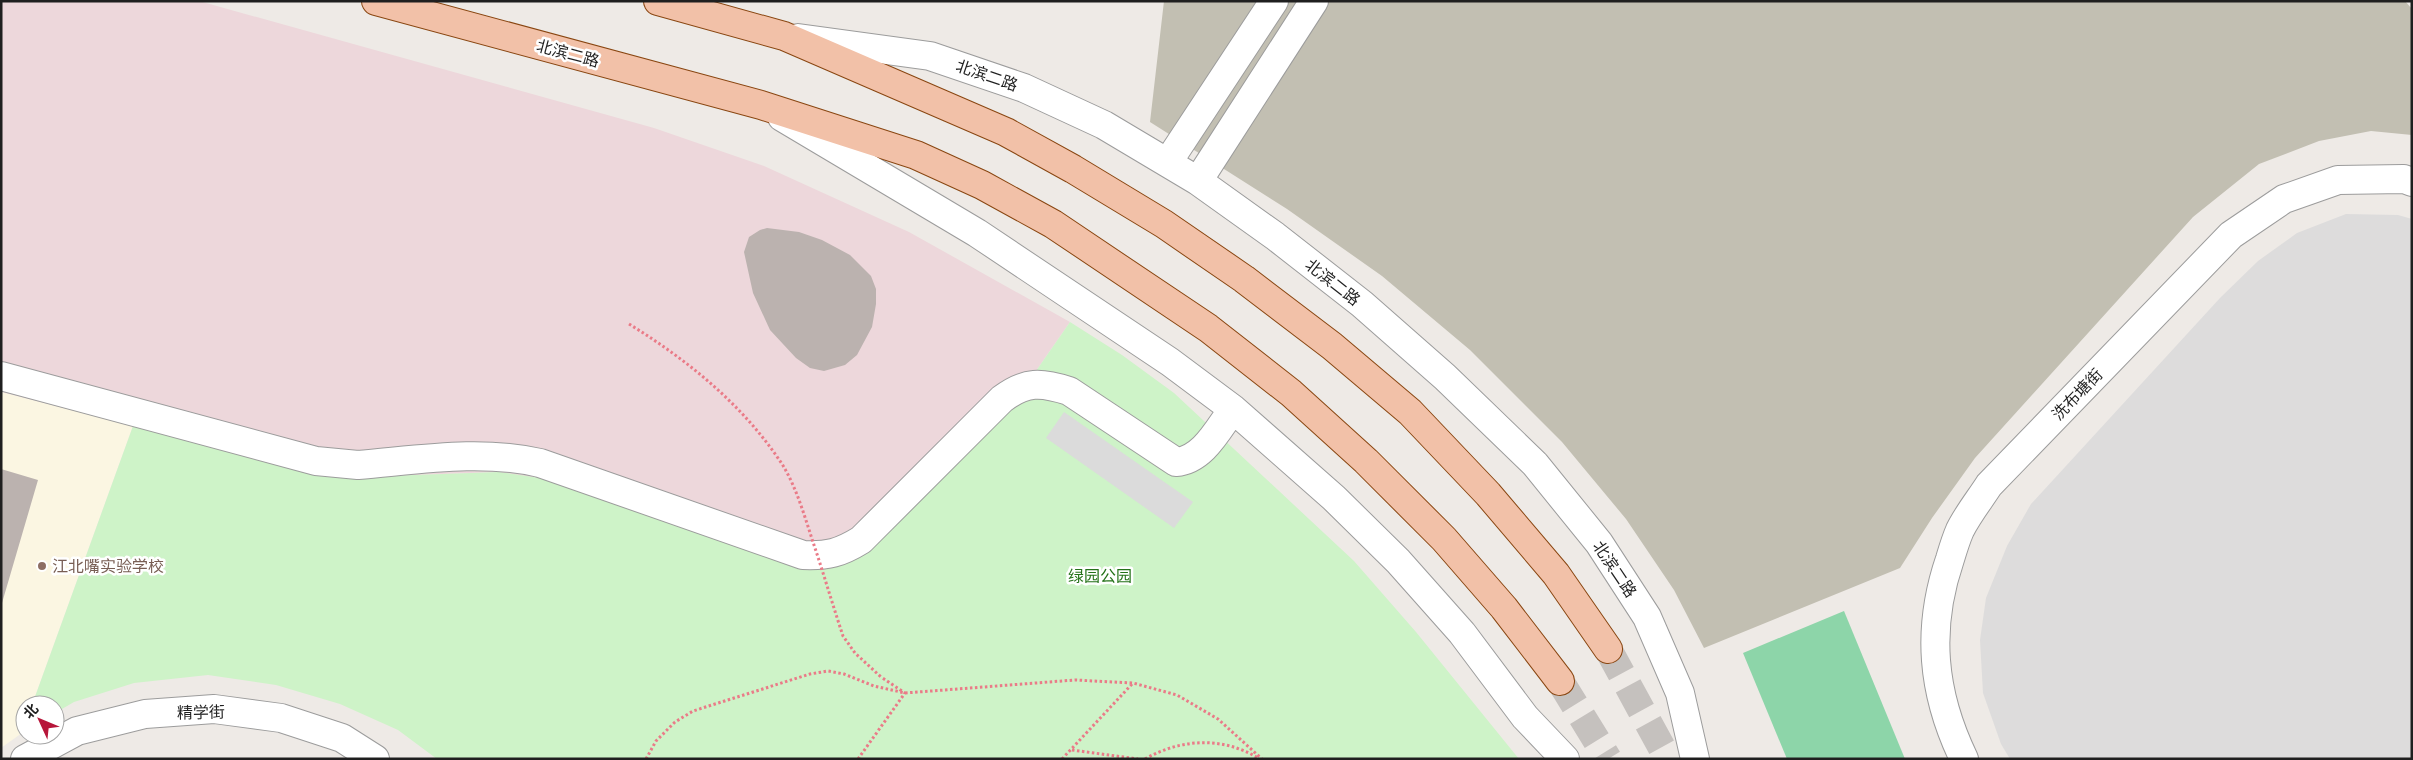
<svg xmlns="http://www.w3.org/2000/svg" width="2413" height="760" viewBox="0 0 2413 760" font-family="Raleway,'Noto Sans SC',sans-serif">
<rect width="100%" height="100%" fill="#eeeae6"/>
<!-- residential -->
<path fill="#dddcdc" d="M 2346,214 L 2398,215 L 2412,219 L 2412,759 L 2010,759 L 2001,744 L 1983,693 L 1980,640 L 1986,598 L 2007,546 L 2031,504 L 2220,298 L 2258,261 L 2297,233 Z"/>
<!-- commercial -->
<path fill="#edd7db" d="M 1,1 L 199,1 L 654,128 L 764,166 L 909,232 L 1070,322 L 1013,404 L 851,559 L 499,472 L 358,477 L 309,472 L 1,392 Z"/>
<!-- education -->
<path fill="#fbf6e2" d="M 1,392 L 133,426 L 32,705 L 25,705 L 25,724 L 22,733 L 1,748 Z"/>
<!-- construction -->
<path fill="#c2bfb2" d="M 1164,1 L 2405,1 L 2412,9 L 2412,135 L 2371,131 L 2319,141 L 2259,164 L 2193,217 L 1975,458 L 1932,518 L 1900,568 L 1704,648 L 1674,590 L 1626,519 L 1562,442 L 1470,350 L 1382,276 L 1287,209 L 1150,122 Z"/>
<!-- park -->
<path fill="#cef3c8" d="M 1070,322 L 1122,355 L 1174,393 L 1354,561 L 1416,632 L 1519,759 L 437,759 L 398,730 L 340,704 L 276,685 L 208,675 L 134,683 L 74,702 L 55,713 L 55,705 L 32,705 L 133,426 L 309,472 L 358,477 L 499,472 L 540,478 L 798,565 L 828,566 L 1013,404 Z"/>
<!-- pitch -->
<path fill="#8dd5a9" d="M 1844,611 L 1905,759 L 1787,759 L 1743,653 Z"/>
<!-- parking -->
<path fill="#dbdbdb" d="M 1064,412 L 1193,502 L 1174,528 L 1046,438 Z"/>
<!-- building -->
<path fill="#bbb2af" d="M 767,228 L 799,232 L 822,240 L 850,255 L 871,276 L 876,289 L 876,304 L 872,327 L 857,355 L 845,365 L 824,371 L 810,368 L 796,358 L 770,330 L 753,293 L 744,252 L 749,237 L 760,230 Z
M 1,469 L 38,480 L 2,603 L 1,603 Z"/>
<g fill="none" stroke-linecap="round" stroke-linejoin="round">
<!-- major-tunnel -->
<path stroke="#c5c1be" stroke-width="28" stroke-dasharray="28 14" stroke-linecap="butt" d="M 1608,649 L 1668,759
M 1560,681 L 1608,759"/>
<defs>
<path id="minor" d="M 798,38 L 930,56 L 1024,88 L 1104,125 L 1198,181 L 1275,236 L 1362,304 L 1445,377 L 1535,464 L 1599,543 L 1647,617 L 1680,693 L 1695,759
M 782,117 L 977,233 L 1170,362 L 1233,409 L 1334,498 L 1398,561 L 1462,633 L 1525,717 L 1565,759
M 1168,162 L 1274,1
M 1198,181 L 1314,1
M 1,376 L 316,461 L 358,465 C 418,460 480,449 540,463 L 803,555 C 828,556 840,553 861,540 L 1002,399 C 1026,381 1041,382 1069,391 L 1176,462 C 1203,460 1218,429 1233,409
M 25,759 L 77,731 L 145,714 L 214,709 L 281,718 L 342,738 L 375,759
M 1964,759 C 1932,693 1926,629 1950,559 C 1953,549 1956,539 1960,530 C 1968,514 1980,499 1989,485 L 2231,235 L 2284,199 L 2338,180 L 2404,179 L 2412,182"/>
<path id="major" d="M 376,1 L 761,105 L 916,155 L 982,185 L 1053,224 L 1208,328 L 1291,393 L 1366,461 L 1444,539 L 1504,608 L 1560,681
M 658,1 L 784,36 L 1006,132 L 1073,169 L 1164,224 L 1244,279 L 1332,346 L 1410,412 L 1488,494 L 1556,574 L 1608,649"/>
</defs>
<!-- minor casing -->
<use href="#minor" stroke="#9c9c9c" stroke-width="30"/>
<!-- major casing -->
<use href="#major" stroke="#894611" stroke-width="30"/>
<!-- path -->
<path stroke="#ea7b88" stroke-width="3" stroke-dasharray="2.5 2.5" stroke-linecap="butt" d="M 1072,750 L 1138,759
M 646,759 L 656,741 L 675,722 L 693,711 L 810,674 L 828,671 L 844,674 L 874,686 L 905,693 L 1075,680 L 1133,683 L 1177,695 L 1218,719 L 1262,759
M 858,759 L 905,693 L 881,677
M 1062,759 L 1133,683
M 1145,759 C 1180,739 1222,736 1258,758"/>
<!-- minor -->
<use href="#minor" stroke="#fff" stroke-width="28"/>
<!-- major -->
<use href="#major" stroke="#f2c1a8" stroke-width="28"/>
<!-- path-bridge -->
<path stroke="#ea7b88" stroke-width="3" stroke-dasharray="2.5 2.5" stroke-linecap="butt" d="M 629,324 C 689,361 743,405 782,464 C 797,488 805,518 814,545 C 824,575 833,606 843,636 L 855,653 L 881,677"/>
</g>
<!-- markers -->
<circle fill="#8d6e63" stroke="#fff" stroke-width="2" cx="42" cy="566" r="5"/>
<g text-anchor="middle" stroke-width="5" stroke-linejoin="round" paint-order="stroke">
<!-- street labels -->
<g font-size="16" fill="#1f1f1f" stroke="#fff">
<text transform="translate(568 53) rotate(15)" y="6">北滨二路</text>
<text transform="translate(987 75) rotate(19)" y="6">北滨二路</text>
<text transform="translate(1333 282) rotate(38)" y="6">北滨二路</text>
<text transform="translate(2077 394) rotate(-46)" y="6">洗布塘街</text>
<text transform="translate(1615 569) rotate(56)" y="6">北滨二路</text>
<text transform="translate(201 712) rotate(-1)" y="6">精学街</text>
</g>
<!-- education labels -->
<g font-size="16" fill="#785e54" stroke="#fff" text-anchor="start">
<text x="52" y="572">江北嘴实验学校</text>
</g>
<!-- park labels -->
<g font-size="16" fill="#247218" stroke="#fff">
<text x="1100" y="582">绿园公园</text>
</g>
</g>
<!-- border -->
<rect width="2413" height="760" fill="none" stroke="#1f1f1f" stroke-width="5"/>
<!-- north arrow -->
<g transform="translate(40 720) rotate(314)"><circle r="24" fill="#ffffff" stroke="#a5a5a5"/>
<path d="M0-4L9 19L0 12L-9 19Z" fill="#b7163a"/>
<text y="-8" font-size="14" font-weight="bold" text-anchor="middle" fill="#1f1f1f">北</text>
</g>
</svg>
